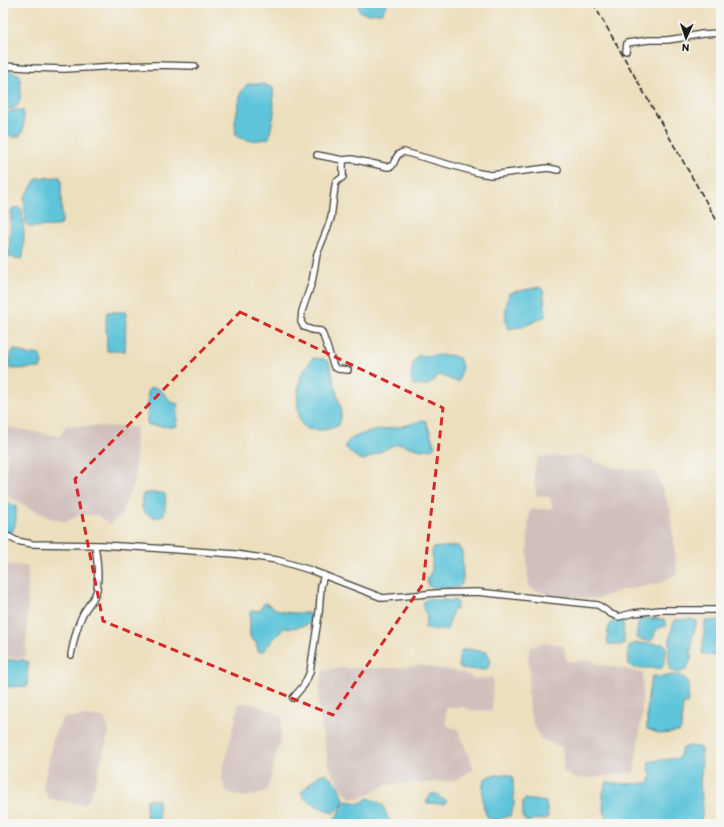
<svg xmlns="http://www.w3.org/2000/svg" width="724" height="827" viewBox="0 0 724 827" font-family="Itim,sans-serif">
<rect width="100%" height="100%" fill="#f6f6f2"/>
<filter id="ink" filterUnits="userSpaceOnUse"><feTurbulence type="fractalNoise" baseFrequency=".025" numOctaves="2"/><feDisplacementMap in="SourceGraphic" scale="8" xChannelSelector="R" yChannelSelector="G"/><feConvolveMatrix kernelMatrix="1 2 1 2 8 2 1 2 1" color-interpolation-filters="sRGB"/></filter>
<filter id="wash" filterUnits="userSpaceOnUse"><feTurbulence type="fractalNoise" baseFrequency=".012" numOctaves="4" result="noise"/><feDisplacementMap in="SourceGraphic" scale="16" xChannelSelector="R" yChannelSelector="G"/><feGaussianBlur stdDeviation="0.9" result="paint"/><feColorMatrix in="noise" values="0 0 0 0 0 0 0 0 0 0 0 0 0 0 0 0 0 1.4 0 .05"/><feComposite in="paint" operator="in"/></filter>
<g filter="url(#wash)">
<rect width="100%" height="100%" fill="#ecdfbd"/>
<!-- industrial -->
<path fill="#d0c0bc" d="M 66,426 L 82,426 L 136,427 L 135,480 L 120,516 L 109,525 L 98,515 L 80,515 L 66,522 L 50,518 L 7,496 L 7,427 L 60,436 Z
M 582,456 L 614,468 L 656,472 L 670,509 L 677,574 L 660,583 L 619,591 L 597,599 L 552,596 L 529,588 L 527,563 L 529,513 L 531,509 L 545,509 L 553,508 L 550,497 L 536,495 L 534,473 L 538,457 Z
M 3,565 L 19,565 L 28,567 L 28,587 L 26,656 L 18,658 L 3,657 Z
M 542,643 L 558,644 L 564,647 L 566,661 L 571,662 L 591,660 L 601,665 L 620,668 L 643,673 L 642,715 L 634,772 L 591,778 L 575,778 L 563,772 L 563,756 L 562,747 L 541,739 L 533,723 L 529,711 L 528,692 L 530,672 L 528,655 L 531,647 Z
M 421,665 L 464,673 L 475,679 L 493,677 L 492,710 L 474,711 L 468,709 L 463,707 L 446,707 L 446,723 L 448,726 L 458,729 L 474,769 L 454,781 L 385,785 L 361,798 L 350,798 L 340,786 L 330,770 L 322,730 L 318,699 L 323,671 L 343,668 L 397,668 Z
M 239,703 L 253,704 L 272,711 L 282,718 L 280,741 L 268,788 L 261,794 L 243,797 L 227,793 L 222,779 L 223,770 Z
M 83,716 L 105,718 L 109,733 L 95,783 L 89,799 L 83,805 L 48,798 L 43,787 L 44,782 L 54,735 L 63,718 Z"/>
<!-- water -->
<path fill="#5dc4da" stroke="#3c707b" d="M 357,3 L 387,3 L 387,5 L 382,13 L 368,14 L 360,12 Z
M 7,70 L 19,74 C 21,81 23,101 16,107 C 13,109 7,109 3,108 L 3,71 Z
M 247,84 L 263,84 L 273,88 L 274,114 L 269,138 C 258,141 247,142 236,136 L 235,122 L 241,92 Z
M 19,110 L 23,111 C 24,118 26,138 15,137 C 13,137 11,136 9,135 L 5,128 L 7,113 L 10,111 Z
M 60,177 L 61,180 L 62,223 L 58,226 L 30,227 L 26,224 L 24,198 L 37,178 Z
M 13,208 L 20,208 L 22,210 L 24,233 L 23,258 L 21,259 L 9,257 L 11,212 Z
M 540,287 L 543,290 L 546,316 L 525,326 L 509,329 C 503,320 506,304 509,293 Z
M 107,312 L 126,312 L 125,351 L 107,351 L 106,320 Z
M 14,349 L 28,355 L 35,354 L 40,355 L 42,364 L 40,368 L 13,369 L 9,368 L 11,354 Z
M 450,355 L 459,358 L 462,366 L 459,381 C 451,382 446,376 438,375 C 430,387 427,386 413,385 C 409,376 412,364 417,356 Z
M 313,358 L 324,359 L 329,362 L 341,409 L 341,418 L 339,425 C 332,429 325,430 318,430 C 314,430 309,430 305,428 C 294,419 297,385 302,374 C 305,368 309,363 313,358 Z
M 150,388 L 156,388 L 161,390 L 171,402 L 178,404 L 177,426 L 172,427 L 148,425 L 147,423 L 148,390 Z
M 423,420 L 426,421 L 435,446 L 431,449 L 421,450 L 400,444 L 394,445 L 364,460 C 356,459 351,452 345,447 C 348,432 389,429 402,426 C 409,425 416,422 423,420 Z
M 148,493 L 162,493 L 165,494 C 166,499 166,502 165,507 C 165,508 164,513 164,514 C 159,522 148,515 143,511 L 142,505 L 143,494 Z
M 3,502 L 6,502 L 16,506 C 16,515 17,526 11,533 L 3,532 Z
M 456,546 L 458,546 L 462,551 L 463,577 L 462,584 L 457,588 L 433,587 L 428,586 L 427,580 L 432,570 L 432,552 L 433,548 Z
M 426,599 L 456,601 L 457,603 L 456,610 L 453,610 L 447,630 L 431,630 L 425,628 L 427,615 L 423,609 L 424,601 Z
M 264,603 L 265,603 L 280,611 L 292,613 L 309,613 L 311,619 L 310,624 C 301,626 293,629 284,628 L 262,652 L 258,651 L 256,642 L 252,640 L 250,636 L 250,612 L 254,610 L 260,611 Z
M 639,618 L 664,619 L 666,626 L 659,628 L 655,632 L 654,637 L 651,641 L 642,640 L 636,638 Z
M 617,619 L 623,621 L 624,638 L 624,644 L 620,645 L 608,644 C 607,638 607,629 611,623 C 613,621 615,620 617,619 Z
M 691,619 L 697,621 L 692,639 L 691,660 L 686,670 L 678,673 L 669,669 C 669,653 668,635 675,620 Z
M 721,620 L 721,656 L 702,654 L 705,621 Z
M 636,643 L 664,644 L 666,646 C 667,654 665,661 662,668 L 634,668 L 629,665 L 628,654 L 629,646 Z
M 467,649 L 487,652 C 490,657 491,665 486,670 L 462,669 L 459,667 L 459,657 L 462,650 Z
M 3,660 L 24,660 L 28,662 L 27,686 L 5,687 L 3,687 Z
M 671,675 C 675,675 680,675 684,678 C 691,684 688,696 687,704 L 683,704 L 681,729 L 679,732 L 661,734 L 647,729 C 647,711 647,693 652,676 L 664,677 Z
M 689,746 L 698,747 L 701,749 L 702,764 L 700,783 L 703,805 L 701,824 L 615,824 L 607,822 C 603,807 600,796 607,782 L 624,784 L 649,783 L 652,775 L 649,770 L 648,762 C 659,759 668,760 679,758 L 682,749 Z
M 326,773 L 338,785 L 344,799 L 341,806 L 333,813 L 315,805 L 304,798 L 301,792 L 319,775 Z
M 505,774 L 513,777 L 514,805 L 510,816 L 496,820 L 488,818 C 482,807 481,793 484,780 L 489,776 Z
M 431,794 L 437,794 C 439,798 442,799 446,800 L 446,803 L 445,804 L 426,803 L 426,802 Z
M 368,798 L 376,801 L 383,805 L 388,819 L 392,822 L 399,824 L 332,824 L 345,801 L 361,803 Z
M 151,799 L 158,800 L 159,819 L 162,822 L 163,824 L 147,824 C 147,816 146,808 146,800 Z
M 525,799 L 546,802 L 548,817 L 546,819 L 540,820 L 536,819 C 531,821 526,824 523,818 L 523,801 Z"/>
</g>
<g filter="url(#ink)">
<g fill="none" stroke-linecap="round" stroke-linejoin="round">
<defs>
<path id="minor" d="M 626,51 L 627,43 L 649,40 L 667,40 L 681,38 L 702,34 L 721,33
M 3,66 L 32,68 L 64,69 L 119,66 L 155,65 L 195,66
M 317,155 L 343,160 L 352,159 L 388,167 L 392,166 C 396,160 396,153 404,152 L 479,173 L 491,175 L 548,168 L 558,170
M 343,160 L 343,177 L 336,182 L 335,186 L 331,218 L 328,227 L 317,254 L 312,282 L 302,311 L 301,322 L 304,327 L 312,330 L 321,331 L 323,335 L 334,367 L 338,369 L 348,370
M 3,534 L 17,541 L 32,544 L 101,545 L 152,548 L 235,554 L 277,560 L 310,570 L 383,598 L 437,593 L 477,592 L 598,605 L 611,614 L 619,617 L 633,613 L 660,610 L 721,610
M 71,655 C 73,644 77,626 82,616 C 86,606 95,600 97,589 C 99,576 97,558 95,545
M 293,698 L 304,685 L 310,672 L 319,613 L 321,586 L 324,575"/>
</defs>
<!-- minor casing -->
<use href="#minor" stroke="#3b3934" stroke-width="8"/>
<!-- minor -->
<use href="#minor" stroke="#fff" stroke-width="5.5"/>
<!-- rail -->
<path stroke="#1c1c1c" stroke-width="1.5" stroke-dasharray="6 3" stroke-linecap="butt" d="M 593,3 L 721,228"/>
</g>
</g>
<!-- marked area -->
<path fill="none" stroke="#d62828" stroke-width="3" stroke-dasharray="8 5" stroke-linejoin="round" d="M 240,312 L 443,408 L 423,584 L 333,715 L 103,621 L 75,479 Z"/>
<!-- margin -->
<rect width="724" height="827" fill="none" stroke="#f6f6f2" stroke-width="16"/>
<!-- north arrow -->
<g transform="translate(686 38) rotate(183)" stroke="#f6f6f2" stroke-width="3" paint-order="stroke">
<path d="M0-3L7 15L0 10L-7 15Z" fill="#1c1c1c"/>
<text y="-6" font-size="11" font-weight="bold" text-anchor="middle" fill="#1c1c1c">N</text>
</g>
</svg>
